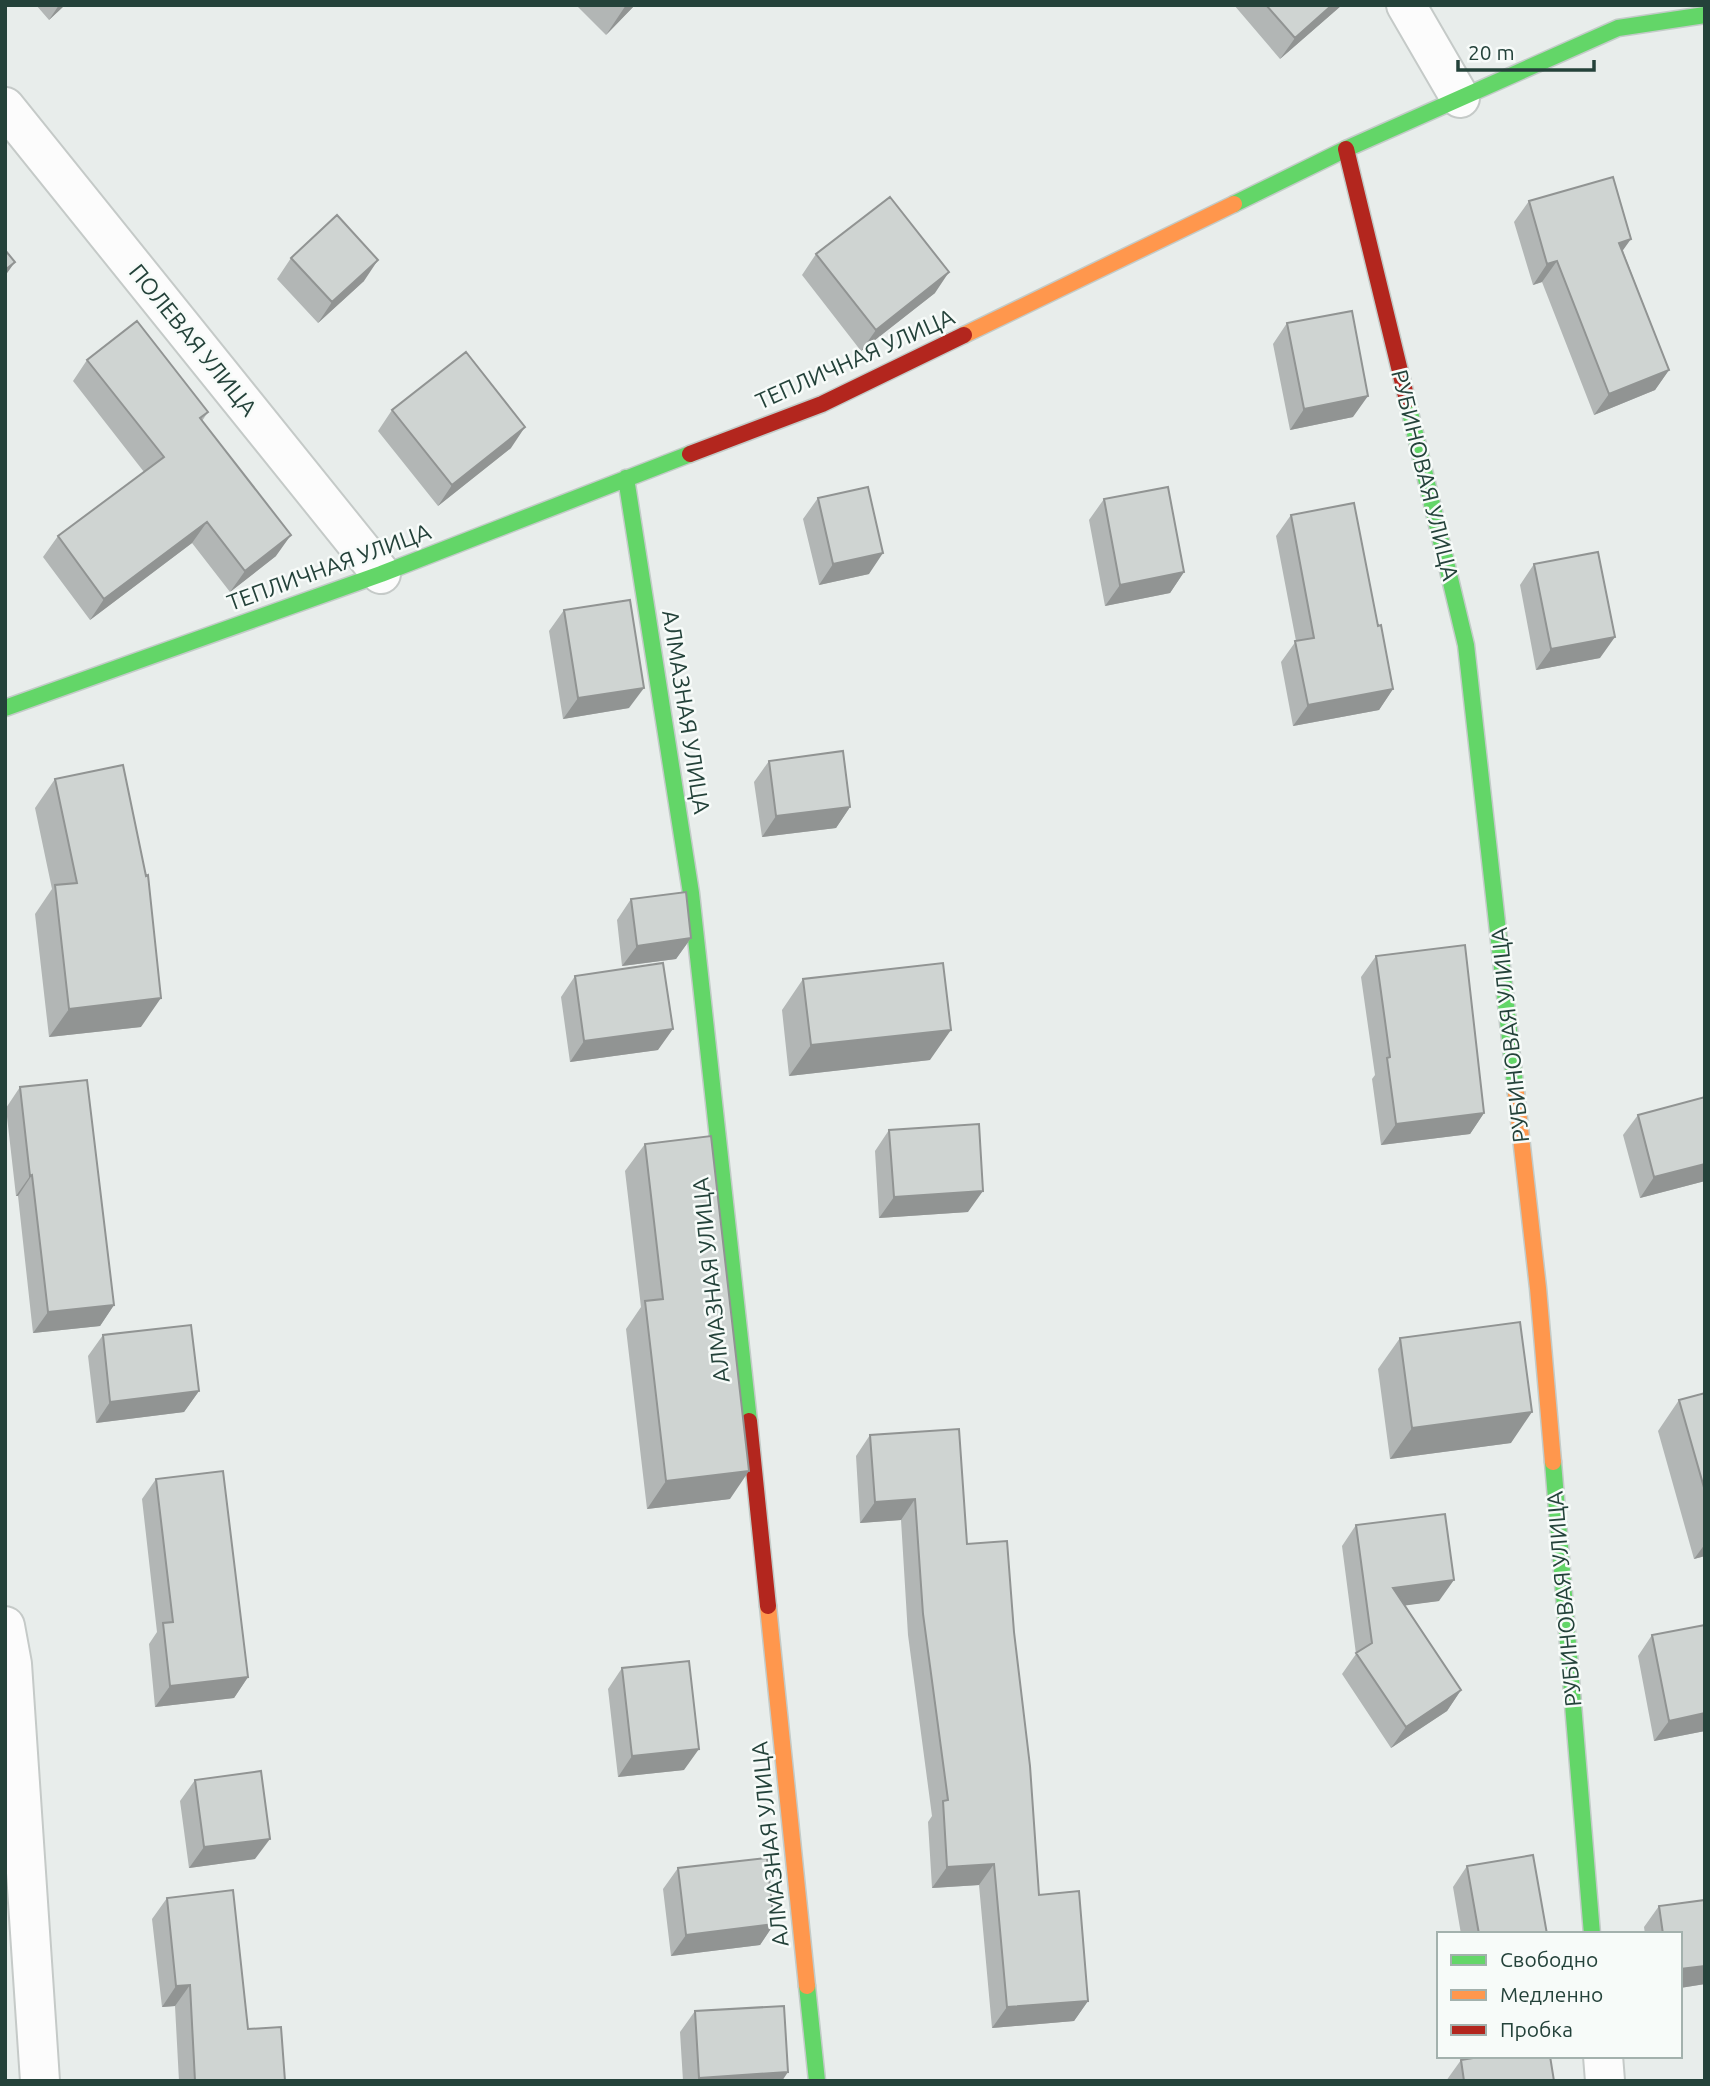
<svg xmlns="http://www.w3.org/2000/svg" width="1710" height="2086" viewBox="0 0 1710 2086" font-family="Ubuntu,sans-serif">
<rect width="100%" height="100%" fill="#e8edeb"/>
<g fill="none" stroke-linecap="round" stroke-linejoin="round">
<defs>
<path id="street" d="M 1406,5 L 1460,98
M 5,107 L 381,574
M 5,1626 L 12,1664 L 40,2081
M 1603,2056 L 1605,2081"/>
<path id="fast" d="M 1234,204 L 1346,149 L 1618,28 L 1705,15
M 1407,400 L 1466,645 L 1516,1093
M 626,478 L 691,893 L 749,1421
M 5,708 L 381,574 L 690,454
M 1553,1462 L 1592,1934
M 807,1986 L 817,2081"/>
<path id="slow" d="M 964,335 L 1234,204
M 1516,1093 L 1538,1288 L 1553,1462
M 768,1606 L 807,1986"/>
<path id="jam" d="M 1346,149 L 1407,400
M 690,454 L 822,404 L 964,335
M 749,1421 L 768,1606"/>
</defs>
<!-- street casing -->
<use href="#street" stroke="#c5cac8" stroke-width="42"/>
<!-- fast casing -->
<use href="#fast" stroke="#c3cbc8" stroke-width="19"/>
<!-- slow casing -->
<use href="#slow" stroke="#c3cbc8" stroke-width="19"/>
<!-- jam casing -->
<use href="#jam" stroke="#c3cbc8" stroke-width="19"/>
<!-- street -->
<use href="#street" stroke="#fcfcfc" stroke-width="38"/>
<!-- fast -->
<use href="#fast" stroke="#63d668" stroke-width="16"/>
<!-- slow -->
<use href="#slow" stroke="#ff974d" stroke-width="16"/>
<!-- jam -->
<use href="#jam" stroke="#b3261e" stroke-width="16"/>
</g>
<!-- wall -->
<path fill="#b2b6b5" d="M 36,5 L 65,5 L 49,20 Z
M 576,5 L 635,5 L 606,35 Z
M 1234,5 L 1342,5 L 1280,59 Z
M 1529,201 L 1623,251 L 1669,370 L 1655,390 L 1594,415 L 1542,282 L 1533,285 L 1514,222 Z
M 816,254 L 935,293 L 861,351 L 802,275 Z
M 291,258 L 364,281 L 318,323 L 277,279 Z
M 1287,323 L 1353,417 L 1290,430 L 1273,344 Z
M 87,360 L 208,412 L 202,421 L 276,556 L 230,592 L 192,543 L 90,620 L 43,557 L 58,536 L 144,472 L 73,381 Z
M 392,410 L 511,448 L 438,506 L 378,431 Z
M 818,498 L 869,574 L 819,585 L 803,519 Z
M 1104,499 L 1184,572 L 1170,593 L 1105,606 L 1089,520 Z
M 1291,515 L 1378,626 L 1393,689 L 1379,710 L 1293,726 L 1281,662 L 1296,641 L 1276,536 Z
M 1534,564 L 1600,658 L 1536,670 L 1520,585 Z
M 564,610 L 629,708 L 563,719 L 549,631 Z
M 769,761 L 850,807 L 836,828 L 762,837 L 754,782 Z
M 55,779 L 141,1027 L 49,1037 L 35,914 L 52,889 L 35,808 Z
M 631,899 L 691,938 L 676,959 L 622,966 L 617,920 Z
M 1376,956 L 1484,1113 L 1470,1134 L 1381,1145 L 1372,1079 L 1375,1075 L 1361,977 Z
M 575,976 L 658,1050 L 570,1062 L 561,997 Z
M 803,979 L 930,1060 L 789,1076 L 782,1010 Z
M 20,1087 L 114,1305 L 100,1326 L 33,1333 L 18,1196 L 16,1196 L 6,1108 Z
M 1638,1115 L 1705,1181 L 1640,1198 L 1623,1135 Z
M 889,1130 L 968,1212 L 879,1218 L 875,1151 Z
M 645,1144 L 730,1499 L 647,1509 L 626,1329 L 641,1307 L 625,1171 Z
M 103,1335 L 199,1391 L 184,1412 L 96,1423 L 88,1356 Z
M 1400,1338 L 1511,1443 L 1390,1459 L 1378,1369 Z
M 1705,1393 L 1705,1556 L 1694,1559 L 1658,1431 L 1679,1400 Z
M 870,1435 L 967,1544 L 1014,1632 L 1039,1895 L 1088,2001 L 1074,2021 L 992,2028 L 979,1885 L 932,1888 L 928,1822 L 932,1816 L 908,1635 L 901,1520 L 860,1523 L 856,1456 Z
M 156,1479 L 248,1677 L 234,1698 L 155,1707 L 149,1644 L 157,1632 L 142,1499 Z
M 1356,1525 L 1439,1601 L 1405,1605 L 1461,1690 L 1447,1711 L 1391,1748 L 1342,1674 L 1356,1654 L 1342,1546 Z
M 1705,1625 L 1705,1731 L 1654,1741 L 1638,1656 L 1652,1635 Z
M 622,1668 L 684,1770 L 618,1777 L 608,1689 Z
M 195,1780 L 255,1859 L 189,1868 L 180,1801 Z
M 1467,1866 L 1547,1934 L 1461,1934 L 1453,1887 Z
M 678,1868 L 774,1924 L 760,1945 L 671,1956 L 663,1889 Z
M 167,1898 L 248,2029 L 285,2081 L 179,2081 L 175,2006 L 162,2007 L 152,1919 Z
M 1705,1900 L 1705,1984 L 1680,1988 L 1680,1934 L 1645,1934 L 1644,1927 L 1659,1906 Z
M 695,2011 L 782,2081 L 683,2081 L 680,2032 Z
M 1461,2060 L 1554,2081 L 1446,2081 Z"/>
<!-- shaded-wall -->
<path fill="#919493" d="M 59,5 L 65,5 L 49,20 Z
M 626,5 L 635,5 L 606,35 Z
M 1332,5 L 1342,5 L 1280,59 L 1295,38 Z
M 1631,239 L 1616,260 L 1619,243 Z
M 378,260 L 364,281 L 318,323 L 332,302 Z
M 1557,261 L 1542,282 L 1533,285 L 1547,264 Z
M 15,262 L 5,276 L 5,270 Z
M 949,272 L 935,293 L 861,351 L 876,330 Z
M 1669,370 L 1655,390 L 1594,415 L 1609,394 Z
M 1368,396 L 1353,417 L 1290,430 L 1304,409 Z
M 525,427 L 511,448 L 438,506 L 452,485 Z
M 207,522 L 192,543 L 90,620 L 104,599 Z
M 291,535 L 276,556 L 230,592 L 245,571 Z
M 883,553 L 869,574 L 819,585 L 833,564 Z
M 1184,572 L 1170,593 L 1105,606 L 1120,585 Z
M 1615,637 L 1600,658 L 1536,670 L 1551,649 Z
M 644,688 L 629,708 L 563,719 L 578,698 Z
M 1393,689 L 1379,710 L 1293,726 L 1308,705 Z
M 850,807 L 836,828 L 762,837 L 776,816 Z
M 691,938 L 676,959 L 622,966 L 637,946 Z
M 161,998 L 141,1027 L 49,1037 L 69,1009 Z
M 673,1029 L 658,1050 L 570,1062 L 584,1041 Z
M 951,1030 L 930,1060 L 789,1076 L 811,1045 Z
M 1484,1113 L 1470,1134 L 1381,1145 L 1396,1124 Z
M 1705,1164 L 1705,1181 L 1640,1198 L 1654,1177 Z
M 32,1175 L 18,1196 L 16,1196 L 30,1176 Z
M 983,1191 L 968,1212 L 879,1218 L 894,1197 Z
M 114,1305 L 100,1326 L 33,1333 L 48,1312 Z
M 199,1391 L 184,1412 L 96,1423 L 110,1402 Z
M 1532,1412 L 1511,1443 L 1390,1459 L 1412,1428 Z
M 749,1471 L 730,1499 L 647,1509 L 666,1481 Z
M 915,1499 L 901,1520 L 860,1523 L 875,1502 Z
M 1705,1544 L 1705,1556 L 1694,1559 Z
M 1454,1580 L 1439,1601 L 1379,1609 L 1393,1588 Z
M 248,1677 L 234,1698 L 155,1707 L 170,1686 Z
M 1461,1690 L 1447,1711 L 1391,1748 L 1406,1727 Z
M 1705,1713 L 1705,1731 L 1654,1741 L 1669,1721 Z
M 699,1749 L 684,1770 L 618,1777 L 632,1756 Z
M 270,1839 L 255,1859 L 189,1868 L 204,1847 Z
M 994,1864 L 979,1885 L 932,1888 L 947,1867 Z
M 774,1924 L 760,1945 L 671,1956 L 686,1935 Z
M 1705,1966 L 1705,1984 L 1680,1988 L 1680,1969 Z
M 190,1985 L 175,2006 L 162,2007 L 176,1986 Z
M 1088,2001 L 1074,2021 L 992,2028 L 1007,2007 Z
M 788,2072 L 782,2081 L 697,2081 L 699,2078 Z"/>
<!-- building -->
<path fill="#cfd4d2" stroke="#919493" stroke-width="2" d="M 1266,5 L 1332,5 L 1295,38 Z
M 1613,177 L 1631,239 L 1619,243 L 1669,370 L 1609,394 L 1557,261 L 1547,264 L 1529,201 Z
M 890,197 L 949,272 L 876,330 L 816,254 Z
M 337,215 L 378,260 L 332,302 L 291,258 Z
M 5,250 L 15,262 L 5,270 Z
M 1352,311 L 1368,396 L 1304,409 L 1287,323 Z
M 137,321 L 208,412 L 200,418 L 291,535 L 245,571 L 207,522 L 104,599 L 58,536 L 164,457 L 87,360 Z
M 466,352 L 525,427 L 452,485 L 392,410 Z
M 868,487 L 883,553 L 833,564 L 818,498 Z
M 1168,487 L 1184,572 L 1120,585 L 1104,499 Z
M 1354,503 L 1378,626 L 1381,625 L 1393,689 L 1308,705 L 1295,641 L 1314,638 L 1291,515 Z
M 1598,552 L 1615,637 L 1551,649 L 1534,564 Z
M 630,600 L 644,688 L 578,698 L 564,610 Z
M 843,751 L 850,807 L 776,816 L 769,761 Z
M 123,765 L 146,876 L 148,875 L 161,998 L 69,1009 L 55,885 L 77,883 L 55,779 Z
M 686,892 L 691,938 L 637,946 L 631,899 Z
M 1465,945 L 1484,1113 L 1396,1124 L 1387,1058 L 1390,1057 L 1376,956 Z
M 663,963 L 673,1029 L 584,1041 L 575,976 Z
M 943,963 L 951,1030 L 811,1045 L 803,979 Z
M 87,1080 L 114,1305 L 48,1312 L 32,1175 L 30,1176 L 20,1087 Z
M 1705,1097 L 1705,1164 L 1654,1177 L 1638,1115 Z
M 979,1124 L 983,1191 L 894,1197 L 889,1130 Z
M 711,1136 L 749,1471 L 666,1481 L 645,1301 L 663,1299 L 645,1144 Z
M 1520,1322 L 1532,1412 L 1412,1428 L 1400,1338 Z
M 191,1325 L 199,1391 L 110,1402 L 103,1335 Z
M 1705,1393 L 1705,1491 L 1679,1400 Z
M 959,1429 L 967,1544 L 1007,1541 L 1014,1632 L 1030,1766 L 1039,1895 L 1079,1891 L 1088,2001 L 1007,2007 L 994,1864 L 947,1867 L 943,1801 L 948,1800 L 923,1614 L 915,1499 L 875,1502 L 870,1435 Z
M 223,1471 L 248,1677 L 170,1686 L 163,1623 L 173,1622 L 156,1479 Z
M 1445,1514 L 1454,1580 L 1393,1588 L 1461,1690 L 1406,1727 L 1356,1653 L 1372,1643 L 1356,1525 Z
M 1705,1625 L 1705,1713 L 1669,1721 L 1652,1635 Z
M 689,1661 L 699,1749 L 632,1756 L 622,1668 Z
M 261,1771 L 270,1839 L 204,1847 L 195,1780 Z
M 1533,1855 L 1547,1934 L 1479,1934 L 1467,1866 Z
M 767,1858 L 774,1924 L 686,1935 L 678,1868 Z
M 233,1890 L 248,2029 L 281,2027 L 285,2081 L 195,2081 L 190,1985 L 176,1986 L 167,1898 Z
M 1705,1900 L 1705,1966 L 1680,1969 L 1680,1934 L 1663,1934 L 1659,1906 Z
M 784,2006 L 788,2072 L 699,2078 L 695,2011 Z
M 1485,2056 L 1550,2056 L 1554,2081 L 1464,2081 L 1461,2060 Z"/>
<g text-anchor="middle" stroke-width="5" stroke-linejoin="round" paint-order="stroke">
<!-- street labels -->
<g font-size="23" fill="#24423a" stroke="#f7fbf9">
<text transform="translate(193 340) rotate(51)" y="8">ПОЛЕВАЯ УЛИЦА</text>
<text transform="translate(855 359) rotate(-24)" y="8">ТЕПЛИЧНАЯ УЛИЦА</text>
<text transform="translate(1425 475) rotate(76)" y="8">РУБИНОВАЯ УЛИЦА</text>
<text transform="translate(329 567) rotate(-20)" y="8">ТЕПЛИЧНАЯ УЛИЦА</text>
<text transform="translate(686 712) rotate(81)" y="8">АЛМАЗНАЯ УЛИЦА</text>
<text transform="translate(1510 1035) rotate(-96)" y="8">РУБИНОВАЯ УЛИЦА</text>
<text transform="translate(711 1280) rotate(-96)" y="8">АЛМАЗНАЯ УЛИЦА</text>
<text transform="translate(1564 1599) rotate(-95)" y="8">РУБИНОВАЯ УЛИЦА</text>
<text transform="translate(770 1844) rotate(-96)" y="8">АЛМАЗНАЯ УЛИЦА</text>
</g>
</g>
<!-- border -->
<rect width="1710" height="2086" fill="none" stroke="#24423a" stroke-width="14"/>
<!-- legend -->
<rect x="1437" y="1932" width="245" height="126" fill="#f7fbf9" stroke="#a3b1ad" stroke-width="2"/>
<rect x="1451" y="1955" width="35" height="10" fill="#63d668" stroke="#a3b1ad" stroke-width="2"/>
<text x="1500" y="1967" font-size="21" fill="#24423a">Свободно</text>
<rect x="1451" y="1990" width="35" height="10" fill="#ff974d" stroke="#a3b1ad" stroke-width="2"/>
<text x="1500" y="2002" font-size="21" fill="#24423a">Медленно</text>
<rect x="1451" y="2025" width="35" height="10" fill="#b3261e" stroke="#a3b1ad" stroke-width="2"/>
<text x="1500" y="2037" font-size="21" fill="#24423a">Пробка</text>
<!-- scale -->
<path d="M1458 60v10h136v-10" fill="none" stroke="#24423a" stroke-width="3.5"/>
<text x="1468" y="60" font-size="21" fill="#24423a" stroke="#f7fbf9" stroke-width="5" paint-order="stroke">20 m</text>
</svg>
